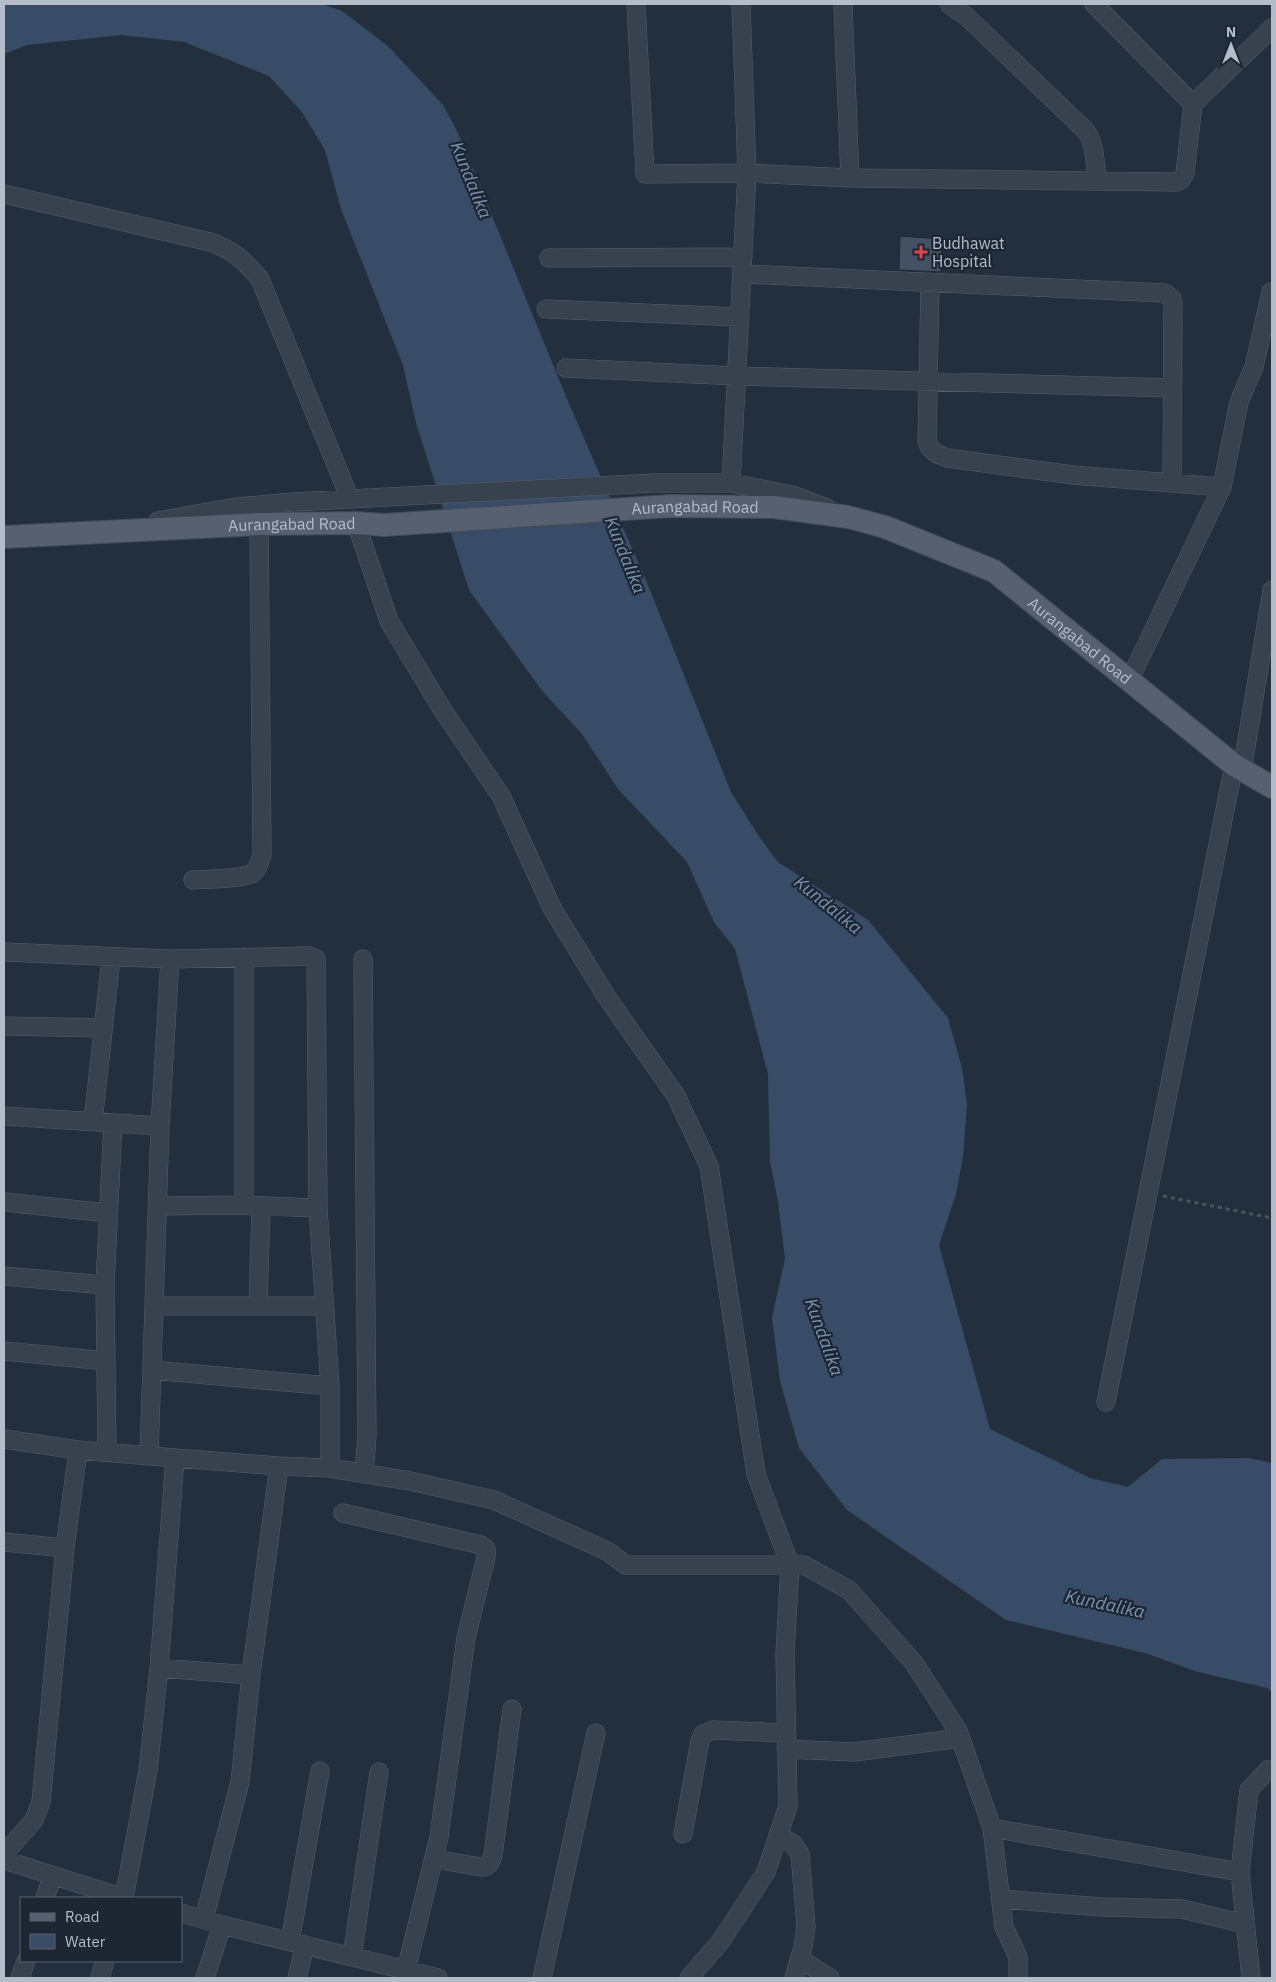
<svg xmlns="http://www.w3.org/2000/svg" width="1276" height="1982" viewBox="0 0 1276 1982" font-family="'IBM Plex Sans',sans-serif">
<rect width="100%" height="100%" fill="#242f3e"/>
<!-- water -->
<path fill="#394c67" d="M 4,4 L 322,4 L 342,11 L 389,47 L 443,105 L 458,133 L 570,406 L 645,578 L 731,792 L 758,835 L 778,862 L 868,920 L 948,1018 L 962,1068 L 967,1104 L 963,1157 L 956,1194 L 939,1245 L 990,1429 L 1090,1478 L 1128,1487 L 1162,1459 L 1249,1458 L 1272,1463 L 1272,1692 L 1267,1688 L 1198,1672 L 1145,1653 L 1006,1620 L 847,1510 L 799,1448 L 780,1381 L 772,1317 L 785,1259 L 778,1201 L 770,1162 L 768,1074 L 735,949 L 714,922 L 687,862 L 618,789 L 582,734 L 543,692 L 469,590 L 416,423 L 403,365 L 341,209 L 325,150 L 302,112 L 269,76 L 184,42 L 122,35 L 27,45 L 4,54 Z"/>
<!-- building -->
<path fill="#455162" stroke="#1f2835" d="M 900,236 L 942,239 L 941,272 L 899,270 Z"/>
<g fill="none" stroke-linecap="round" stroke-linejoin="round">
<defs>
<path id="minor" d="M 636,4 L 645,174 L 747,173 L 850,178 L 843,4
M 949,4 L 966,16 L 1085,130 C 1096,144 1095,164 1097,181
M 1094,4 L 1193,104 L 1272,28
M 850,178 L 1176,182 L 1181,180 L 1185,173 L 1193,104
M 4,194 L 210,242 C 233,250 244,260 260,279 L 350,499
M 549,258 L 743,257
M 743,274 L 1165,293 L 1172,299 L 1173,303 L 1172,482
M 930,283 L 927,442 C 931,452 937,454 947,458 L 1073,475 L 1222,487
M 546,309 L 740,317
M 566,368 L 737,376 L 1172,388
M 731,483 L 747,173 L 741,4
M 158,521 L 236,507 L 293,502 L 653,483 L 731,483 L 792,495 L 827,508
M 356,523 L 389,621 L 442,709 L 501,796 L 552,908 L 606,996 L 676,1096 L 709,1166 L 756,1474 L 790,1565 L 785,1653 L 788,1806 L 766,1872 L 721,1941 L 689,1978
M 1130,679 L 1222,487 L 1239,402 L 1254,367 L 1271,292
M 1242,770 L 1272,590
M 193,880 C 206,879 241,879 251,874 C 258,870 260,861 262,854 L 259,524
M 4,952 L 170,959 L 309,956 L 316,959 L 318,1208 L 330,1386 L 330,1468
M 244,957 L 244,1205
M 363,959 L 367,1436 L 364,1474
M 4,1026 L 103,1028
M 4,1116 L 160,1126
M 93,1122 L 111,958
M 4,1202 L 108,1213
M 158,1206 L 244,1205 L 318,1208
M 4,1276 L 105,1285
M 154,1306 L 324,1306
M 258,1306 L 261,1206
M 4,1351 L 106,1361
M 152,1370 L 330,1386
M 1106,1402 L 1234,765
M 4,1439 L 78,1450
M 107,1452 L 105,1285 L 113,1123
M 149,1455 L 160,1126 L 170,959
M 279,1466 L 330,1468 L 410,1481 L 494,1500 L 607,1551 L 626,1565 L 804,1565 L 849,1590 L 914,1663 L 958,1731 L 992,1828 L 1004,1927 L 1018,1957 L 1018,1978
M 343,1513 L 481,1545 L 486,1549 L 486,1557 L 466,1638 L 439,1837 L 404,1978
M 4,1542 L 65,1548 L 78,1450 L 175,1458
M 159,1668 L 251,1675
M 786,1749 L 854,1752 L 961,1738
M 992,1828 L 1240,1872
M 683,1834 L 700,1741 L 703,1734 L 713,1730 L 787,1733
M 778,1835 L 793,1844 L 800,1854 L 806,1926 L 803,1947 L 794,1978
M 4,1854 L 34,1820 L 41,1802 L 65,1548
M 434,1859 L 481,1867 C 489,1867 490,1863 493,1856 L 512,1709
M 4,1860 L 124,1898
M 45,1898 L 52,1877
M 124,1898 L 148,1770 L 159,1668 L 175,1458 L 279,1466 L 251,1675 L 240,1782 L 204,1919
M 1001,1899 L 1102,1907 L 1182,1909 L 1245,1924
M 181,1913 L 222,1925 L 438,1978
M 290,1942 L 320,1771
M 352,1957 L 379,1772
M 800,1959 L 830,1978
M 20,1978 L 26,1961
M 100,1978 L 105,1961
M 205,1978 L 222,1925
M 297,1978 L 305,1945
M 542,1978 L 596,1733
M 1251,1978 L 1240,1872 L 1249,1790 L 1268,1770 L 1272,1772"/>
<g id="major">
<path id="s1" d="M 4,537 L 259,524 L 356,523 L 384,525 L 671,506 L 774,507 L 848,517 L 885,527 L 994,571 L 1234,765 L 1272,787"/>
</g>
</defs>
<!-- minor casing -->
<use href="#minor" stroke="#565f6c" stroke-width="19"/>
<!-- major casing -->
<use href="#major" stroke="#414a57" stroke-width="24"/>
<!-- path -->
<path stroke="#44595c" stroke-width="3" stroke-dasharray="4 4" stroke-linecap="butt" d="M 1163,1196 L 1272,1218"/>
<!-- minor -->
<use href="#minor" stroke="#38414e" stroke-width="18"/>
<!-- major -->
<use href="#major" stroke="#56606e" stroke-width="22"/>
</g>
<!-- markers -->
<path fill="#e0444e" stroke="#1d2633" stroke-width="2" d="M918.5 244.5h5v5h5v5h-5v5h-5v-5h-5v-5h5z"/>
<g text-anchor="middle" stroke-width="4.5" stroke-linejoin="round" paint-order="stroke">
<!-- poi labels -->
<g font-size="16" fill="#b4bcc9" stroke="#1d2633" text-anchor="start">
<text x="932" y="249">Budhawat<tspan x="932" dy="18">Hospital</tspan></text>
</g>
<!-- street labels -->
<g font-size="16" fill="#b4bcc9" stroke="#1d2633">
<text dy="6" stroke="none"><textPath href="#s1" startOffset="692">Aurangabad Road</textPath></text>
<text dy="6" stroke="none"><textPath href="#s1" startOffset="288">Aurangabad Road</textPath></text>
<text dy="6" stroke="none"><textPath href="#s1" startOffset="1112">Aurangabad Road</textPath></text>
</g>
<!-- water labels -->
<g font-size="18" font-style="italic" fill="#7c92b1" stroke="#1d2633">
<text transform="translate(471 180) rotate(68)" y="6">Kundalika</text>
<text transform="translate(625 555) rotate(68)" y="6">Kundalika</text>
<text transform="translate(828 905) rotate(39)" y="6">Kundalika</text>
<text transform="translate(824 1337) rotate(70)" y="6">Kundalika</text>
<text transform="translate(1105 1604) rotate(12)" y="6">Kundalika</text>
</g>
</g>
<!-- border -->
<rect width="1276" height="1982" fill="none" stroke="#b4bcc9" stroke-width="10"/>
<!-- legend -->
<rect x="20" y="1897" width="162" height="65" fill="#1d2633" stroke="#59626f"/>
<rect x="30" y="1913" width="25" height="8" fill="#56606e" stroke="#59626f"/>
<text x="65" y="1922" font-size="15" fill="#b4bcc9">Road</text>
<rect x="30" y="1934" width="25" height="15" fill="#394c67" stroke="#59626f"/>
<text x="65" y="1947" font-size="15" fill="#b4bcc9">Water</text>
<!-- north arrow -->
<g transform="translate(1231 45)" stroke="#1d2633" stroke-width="4" paint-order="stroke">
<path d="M0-4L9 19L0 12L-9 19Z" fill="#b4bcc9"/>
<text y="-8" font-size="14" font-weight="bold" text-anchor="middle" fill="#b4bcc9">N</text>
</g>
</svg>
